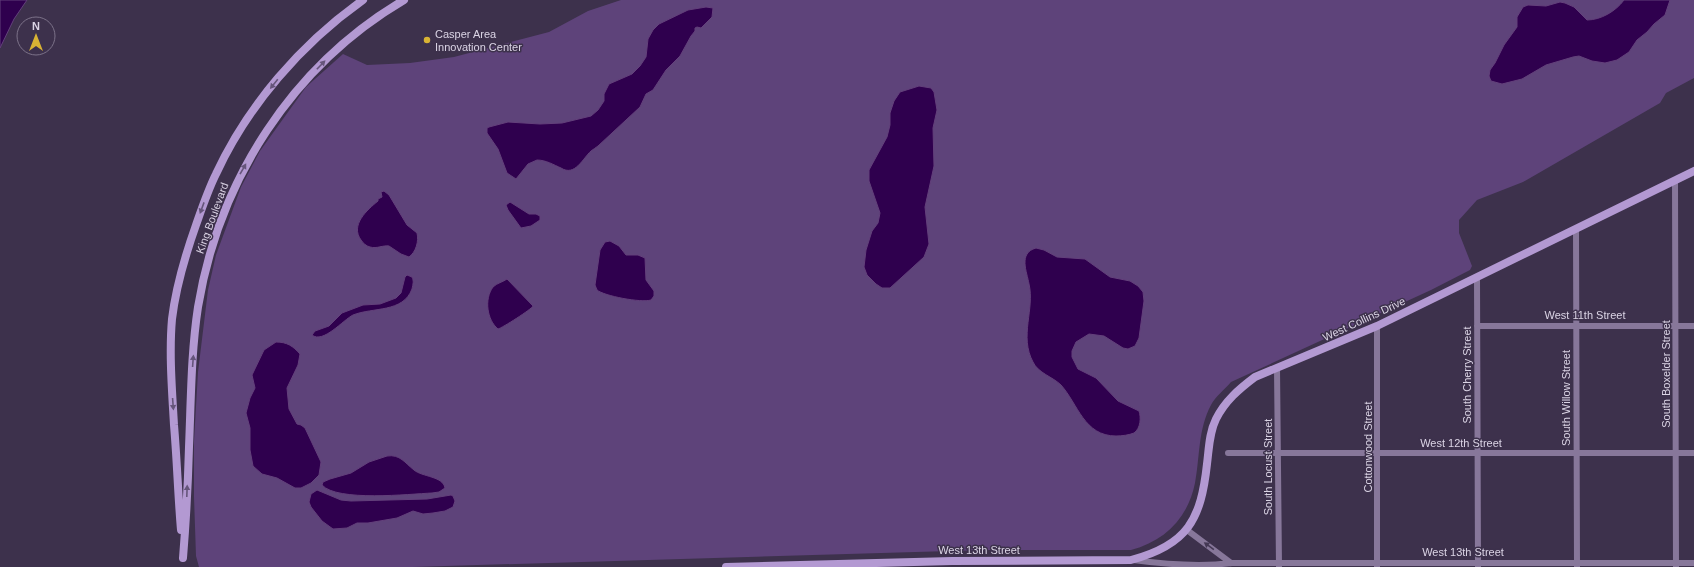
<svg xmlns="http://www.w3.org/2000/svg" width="1694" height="567" viewBox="0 0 1694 567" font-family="Arial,sans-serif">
<rect width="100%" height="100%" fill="#3d314c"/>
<!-- green -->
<path fill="#5e437a" d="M 621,0 L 1694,0 L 1694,78 L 1666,93 L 1660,103 L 1523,182 L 1477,200 L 1459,220 L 1459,233 L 1472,266 L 1470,270 L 1431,290 L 1231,382 C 1225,389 1215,397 1211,405 C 1198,429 1200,457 1195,483 C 1188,518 1165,541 1131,550 L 984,550 L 413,567 L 199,567 L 196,556 L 194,497 L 194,441 L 198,372 L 208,290 L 216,255 L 241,187 L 260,151 L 306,87 L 343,54 L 367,65 L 410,63 L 454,57 L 549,32 L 588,11 Z"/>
<!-- water -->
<path fill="#2f004e" stroke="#63407b" d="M 0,0 L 27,0 L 14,19 L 0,48 Z
M 1624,0 L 1670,0 L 1665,15 L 1654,24 L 1647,32 L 1637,40 L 1629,52 L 1617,60 L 1605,63 L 1592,61 L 1579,56 L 1573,57 L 1546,65 L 1522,79 L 1502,84 L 1491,81 L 1489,76 L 1490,70 L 1495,63 L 1504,45 L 1517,27 L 1517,17 L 1523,7 L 1528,5 L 1546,6 L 1560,2 L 1565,3 L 1574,7 L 1587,20 C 1601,20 1616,11 1624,0 Z
M 706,7 L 713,8 L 712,17 L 701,28 L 697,27 L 695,28 L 695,31 L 691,36 L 680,56 L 666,70 L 653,90 L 646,94 L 640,107 L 598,146 C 596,148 593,149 591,151 C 583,158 575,177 561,168 C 554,165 546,160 537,160 L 528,164 L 516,179 L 507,173 L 498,149 L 487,133 L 487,128 L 489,127 L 508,122 L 540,124 L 562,123 L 591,116 L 598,110 L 604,101 L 604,94 L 609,84 L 632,74 L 640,66 L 646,57 L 648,39 L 653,30 L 659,24 L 688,10 Z
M 919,86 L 931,88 L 934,92 L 937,110 L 933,128 L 934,166 L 925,207 L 929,244 L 924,257 L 890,288 L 882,288 L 876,284 L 867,275 L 864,267 L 866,250 L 872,231 L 878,223 L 880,213 L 869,181 L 869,170 L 887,137 L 890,125 L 890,113 L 894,101 L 900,92 Z
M 384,191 L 389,195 L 407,225 L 417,233 C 419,241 416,252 409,257 L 401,254 L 389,246 C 383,245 377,249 370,247 C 366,246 363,243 361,240 C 350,225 367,210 378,201 L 378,199 L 382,197 L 381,192 Z
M 510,202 L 529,214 L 536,214 L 540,216 L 540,220 L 531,226 L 521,228 L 508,210 L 506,205 Z
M 610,241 L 619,246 L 626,255 L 638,255 L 645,258 L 646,280 L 654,291 L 654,296 L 651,300 C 641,303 604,296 597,290 L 595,285 L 600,250 L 605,242 Z
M 1036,248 L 1044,250 L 1057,257 L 1085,259 L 1110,277 L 1130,281 L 1138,286 L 1143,292 L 1144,301 L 1139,338 L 1135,346 L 1128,349 L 1123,348 L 1104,336 L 1089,334 L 1076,342 L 1072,351 L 1072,357 L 1078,369 L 1096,378 L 1118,401 L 1139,411 C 1141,417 1141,428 1134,433 C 1129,435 1122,436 1116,436 C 1084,436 1078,404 1061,385 C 1053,377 1038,373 1033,362 C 1019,336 1035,309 1029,284 C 1027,272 1018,253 1036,248 Z
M 407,275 L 412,277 C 414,281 413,284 412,289 C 403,313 373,307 353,315 C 343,320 323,344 312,335 L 315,331 L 329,326 L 342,313 L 363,305 L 380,304 L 396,298 L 401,293 L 405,277 Z
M 507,279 L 533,306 C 532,309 502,328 498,329 C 487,320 484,299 493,287 C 497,283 503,282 507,279 Z
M 276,342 C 287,342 293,346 300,354 L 298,365 L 287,388 L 289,409 L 297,424 L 301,425 L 305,428 L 321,462 L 319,475 L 311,483 L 301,488 L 295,488 L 277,478 L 262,474 L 253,466 L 250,450 L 250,428 L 246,413 L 250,398 L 255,388 L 252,375 L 264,350 Z
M 387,456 C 400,454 405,463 414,470 C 422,477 443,476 445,488 L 439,492 L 432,493 C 410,494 337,502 322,485 L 323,482 L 330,479 L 351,473 L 369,462 Z
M 317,490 L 341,500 L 351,501 L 427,499 L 451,495 L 453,496 L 455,501 L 453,507 L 445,511 L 433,513 L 423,514 L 413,511 L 397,518 L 368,523 L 357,523 L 347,528 L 333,529 L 322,521 L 311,507 L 309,502 L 311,494 Z"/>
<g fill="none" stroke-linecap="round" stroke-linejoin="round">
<!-- street -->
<path stroke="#87779a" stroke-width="6" d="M 1675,180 L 1676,567
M 1576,229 L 1577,567
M 1477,278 L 1478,567
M 1377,326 L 1377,567
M 1477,326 L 1694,326
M 1277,368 L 1279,566
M 1228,453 L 1694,453
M 1187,530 L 1231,563
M 1133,560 C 1163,564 1201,567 1231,563 L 1694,563"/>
<!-- secondary -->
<path stroke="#b399d2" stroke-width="8" d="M 181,530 C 178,495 177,460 174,425 C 172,390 169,353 172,319 C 176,286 185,256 196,225 C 202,208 208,190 216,174 C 248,105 301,44 363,0
M 183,558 C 186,521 188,484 189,447 C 191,400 191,353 198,307 C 219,180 292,66 404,0
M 726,567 L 952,561 L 1131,560 C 1188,545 1201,519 1207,464 C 1209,449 1209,433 1216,419 C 1225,401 1239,389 1255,377 L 1377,326 L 1694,171"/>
</g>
<!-- one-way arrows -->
<defs><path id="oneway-solid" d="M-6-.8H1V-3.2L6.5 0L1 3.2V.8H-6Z"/></defs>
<g fill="#66557b">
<use href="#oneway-solid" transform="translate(321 65) rotate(-46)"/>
<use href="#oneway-solid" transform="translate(274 84) rotate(129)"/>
<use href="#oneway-solid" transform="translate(243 169) rotate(-60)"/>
<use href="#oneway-solid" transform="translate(202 208) rotate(110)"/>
<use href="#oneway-solid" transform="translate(193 361) rotate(-86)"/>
<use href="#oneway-solid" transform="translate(173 404) rotate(86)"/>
<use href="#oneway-solid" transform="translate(187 491) rotate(-88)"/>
</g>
<use fill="#443854" href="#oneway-solid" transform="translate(1209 546) rotate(-144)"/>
<!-- markers -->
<circle fill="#d9b334" stroke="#3d314c" stroke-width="1.5" cx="427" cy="40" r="4"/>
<g text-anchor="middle" stroke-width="3" stroke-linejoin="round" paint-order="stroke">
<!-- poi labels -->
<g font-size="11" fill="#dbd4e5" stroke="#3d314c" text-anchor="start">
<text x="435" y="38">Casper Area<tspan x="435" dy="13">Innovation Center</tspan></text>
</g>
<!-- street labels -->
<g font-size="11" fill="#dbd4e5" stroke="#3d314c">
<text transform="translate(212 218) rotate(-70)" y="4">King Boulevard</text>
<text x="1585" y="319">West 11th Street</text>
<text transform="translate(1364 319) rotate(-25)" y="4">West Collins Drive</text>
<text transform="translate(1666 374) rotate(-90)" y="4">South Boxelder Street</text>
<text transform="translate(1467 375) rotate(-90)" y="4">South Cherry Street</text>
<text transform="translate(1566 398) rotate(-90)" y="4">South Willow Street</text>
<text x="1461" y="447">West 12th Street</text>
<text transform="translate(1368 447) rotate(-90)" y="4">Cottonwood Street</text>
<text transform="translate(1268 467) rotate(-90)" y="4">South Locust Street</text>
<text x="979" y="554">West 13th Street</text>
<text x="1463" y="556">West 13th Street</text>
</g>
</g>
<!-- north arrow -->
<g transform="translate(36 36)"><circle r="19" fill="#3d314c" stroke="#7c7289"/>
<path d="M0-3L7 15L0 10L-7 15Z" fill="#d9b334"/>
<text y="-6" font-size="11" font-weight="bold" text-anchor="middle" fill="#dbd4e5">N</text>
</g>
</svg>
